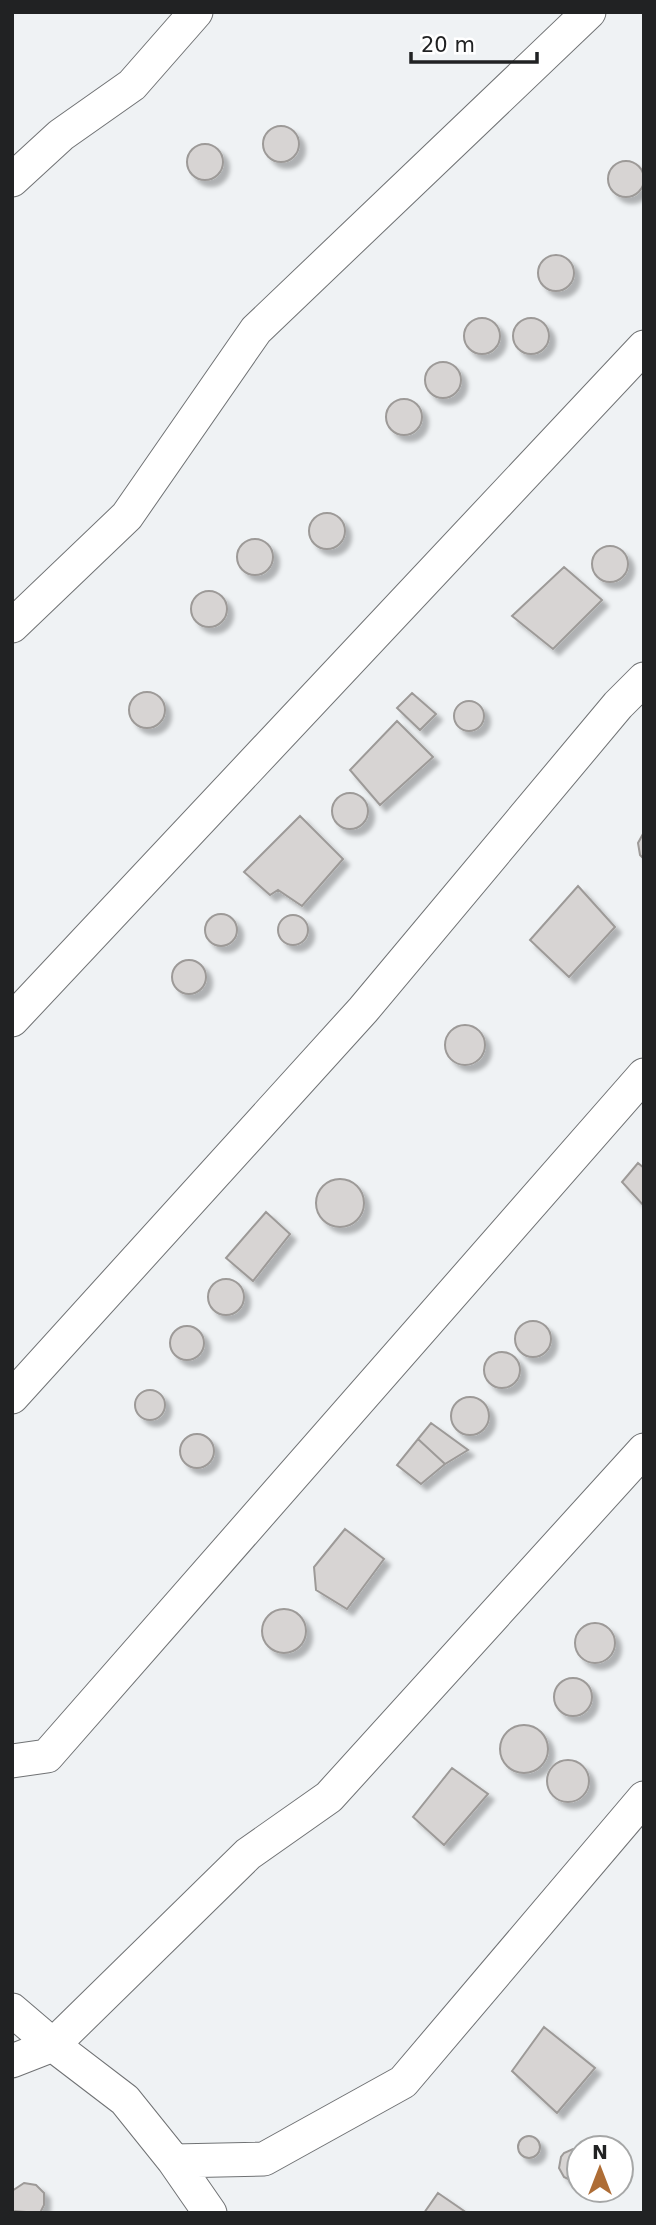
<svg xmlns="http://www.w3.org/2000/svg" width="656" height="2225" viewBox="0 0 656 2225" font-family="'DejaVu Sans',sans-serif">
<defs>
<filter id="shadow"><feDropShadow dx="6" dy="6" stdDeviation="2" flood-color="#0004"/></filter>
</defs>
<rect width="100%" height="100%" fill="#eff2f4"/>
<!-- building -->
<path fill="#d7d4d3" stroke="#9d9a98" stroke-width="2" filter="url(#shadow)" d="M263 144a18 18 0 1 1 36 0a18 18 0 1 1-36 0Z
M187 162a18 18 0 1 1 36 0a18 18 0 1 1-36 0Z
M608 179a18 18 0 1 1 36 0a18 18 0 1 1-36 0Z
M538 273a18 18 0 1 1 36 0a18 18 0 1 1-36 0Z
M513 336a18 18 0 1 1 36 0a18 18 0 1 1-36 0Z
M464 336a18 18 0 1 1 36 0a18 18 0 1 1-36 0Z
M425 380a18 18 0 1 1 36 0a18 18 0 1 1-36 0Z
M386 417a18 18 0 1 1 36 0a18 18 0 1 1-36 0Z
M309 531a18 18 0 1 1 36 0a18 18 0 1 1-36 0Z
M237 557a18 18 0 1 1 36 0a18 18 0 1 1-36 0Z
M592 564a18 18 0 1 1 36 0a18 18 0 1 1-36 0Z
M 564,567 L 602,600 L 553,649 L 512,616 Z
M191 609a18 18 0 1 1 36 0a18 18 0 1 1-36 0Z
M129 710a18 18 0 1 1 36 0a18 18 0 1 1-36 0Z
M 412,693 L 436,714 L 420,730 L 397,708 Z
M454 716a15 15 0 1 1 30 0a15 15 0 1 1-30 0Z
M 397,721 L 433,757 L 380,805 L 350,770 Z
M332 811a18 18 0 1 1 36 0a18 18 0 1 1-36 0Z
M 300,816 L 343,859 L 302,906 L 278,890 L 270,895 L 244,872 Z
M 644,832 L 644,859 L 640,855 L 638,843 Z
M 578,886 L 615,927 L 569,977 L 530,940 Z
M205 930a16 16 0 1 1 32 0a16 16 0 1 1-32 0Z
M278 930a15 15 0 1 1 30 0a15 15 0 1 1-30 0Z
M172 977a17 17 0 1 1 34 0a17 17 0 1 1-34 0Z
M445 1045a20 20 0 1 1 40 0a20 20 0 1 1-40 0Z
M 638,1163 L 644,1168 L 644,1206 L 622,1182 Z
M316 1203a24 24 0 1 1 48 0a24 24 0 1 1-48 0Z
M 266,1212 L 290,1234 L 253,1281 L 226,1258 Z
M208 1297a18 18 0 1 1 36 0a18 18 0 1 1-36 0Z
M515 1339a18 18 0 1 1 36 0a18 18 0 1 1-36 0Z
M170 1343a17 17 0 1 1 34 0a17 17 0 1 1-34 0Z
M484 1370a18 18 0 1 1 36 0a18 18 0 1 1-36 0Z
M135 1405a15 15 0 1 1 30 0a15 15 0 1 1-30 0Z
M451 1416a19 19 0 1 1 38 0a19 19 0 1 1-38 0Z
M 431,1423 L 468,1450 L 445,1464 L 418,1439 Z
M180 1451a17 17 0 1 1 34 0a17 17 0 1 1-34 0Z
M 418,1439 L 445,1464 L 421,1484 L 397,1465 Z
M 345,1529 L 384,1559 L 347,1609 L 316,1590 L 314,1567 Z
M262 1631a22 22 0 1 1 44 0a22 22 0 1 1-44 0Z
M575 1643a20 20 0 1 1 40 0a20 20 0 1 1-40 0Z
M554 1697a19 19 0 1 1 38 0a19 19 0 1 1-38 0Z
M500 1749a24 24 0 1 1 48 0a24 24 0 1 1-48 0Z
M547 1781a21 21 0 1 1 42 0a21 21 0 1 1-42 0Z
M 452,1768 L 488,1794 L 444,1845 L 413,1817 Z
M 544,2027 L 595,2068 L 557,2113 L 512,2071 Z
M518 2147a11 11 0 1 1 22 0a11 11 0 1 1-22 0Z
M 573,2149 L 579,2150 L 579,2181 L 574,2182 L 564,2177 L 559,2168 L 561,2157 L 564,2153 Z
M 24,2183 L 36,2185 L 44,2193 L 44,2205 L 40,2213 L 12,2211 L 12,2191 Z
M 438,2193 L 467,2213 L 424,2213 Z"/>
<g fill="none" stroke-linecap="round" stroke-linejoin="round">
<defs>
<path id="minor" d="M 12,180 L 61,135 L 132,85 L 196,12
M 12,626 L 127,516 L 256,330 L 589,12
M 12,1020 L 644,347
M 12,1397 L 363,1010 L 618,705 L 644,679
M 12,1761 L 47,1756 L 644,1075
M 12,2010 L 53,2045 L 248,1854 L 329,1797 L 644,1450
M 12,2061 L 53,2045 L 125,2100 L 174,2161 L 210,2213
M 174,2161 L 264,2159 L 403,2082 L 644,1798"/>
</defs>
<!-- minor casing -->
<use href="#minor" stroke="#707274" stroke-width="35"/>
<!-- minor -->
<use href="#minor" stroke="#fff" stroke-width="33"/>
</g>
<!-- border -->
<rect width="656" height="2225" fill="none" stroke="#212223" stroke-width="28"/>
<!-- north arrow -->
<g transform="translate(600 2169)"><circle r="33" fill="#ffffff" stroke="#a6a7a7" stroke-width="2"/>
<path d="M0-5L12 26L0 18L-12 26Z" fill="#ae6d36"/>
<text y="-10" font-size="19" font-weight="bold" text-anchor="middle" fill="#212223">N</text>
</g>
<!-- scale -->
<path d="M411 52v10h126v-10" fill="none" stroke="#212223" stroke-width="3.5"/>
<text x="421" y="52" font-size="21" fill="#212223" stroke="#ffffff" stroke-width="5" paint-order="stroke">20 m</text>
</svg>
